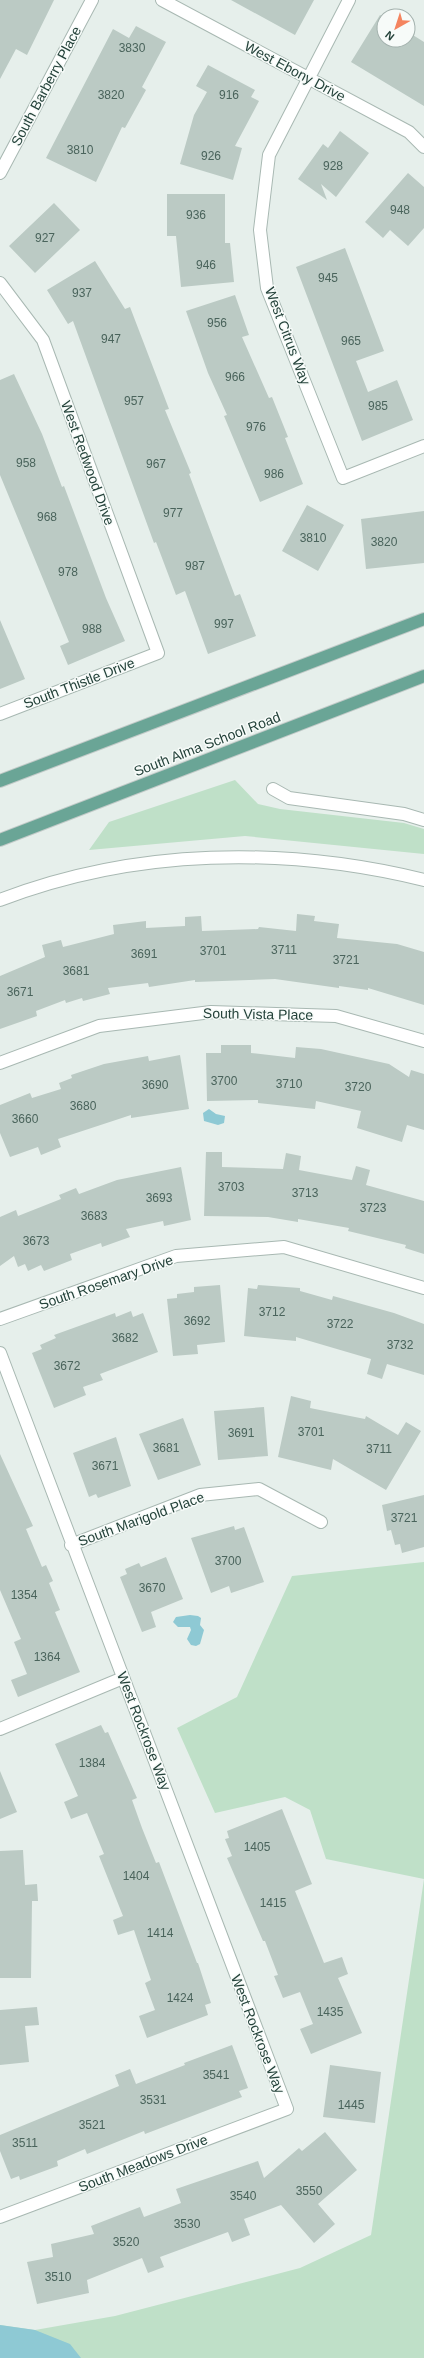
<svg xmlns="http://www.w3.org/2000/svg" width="424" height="2358" viewBox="0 0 424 2358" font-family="Helvetica,sans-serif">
<rect width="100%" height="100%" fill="#e6efeb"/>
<!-- green -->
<path fill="#bfe0c8" d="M 235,780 L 258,804 L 280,809 L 404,823 L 424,829 L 424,854 L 245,836 L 89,850 L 109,822 Z
M 424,1562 L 424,2358 L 0,2358 L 0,2325 L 35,2330 L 115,2316 L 300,2268 L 371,2235 L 424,1879 L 326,1859 L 310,1810 L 285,1797 L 215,1813 L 177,1728 L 237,1697 L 292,1576 Z"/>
<!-- water -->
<path fill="#8ec9d4" d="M 209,1109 L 216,1114 L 225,1116 L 224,1123 L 218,1125 L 204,1121 L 203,1113 Z
M 190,1615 L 198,1616 L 201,1618 L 200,1625 L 204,1630 L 200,1644 L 196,1646 L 191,1645 L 187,1639 L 191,1630 L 190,1627 L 178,1627 L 173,1622 L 176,1617 Z
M 0,2325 L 35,2330 L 70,2344 L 81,2358 L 0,2358 Z"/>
<!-- building -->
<path fill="#bbcac4" d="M 0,0 L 54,0 L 27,55 L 16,49 L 0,79 Z
M 231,0 L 314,0 L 295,35 Z
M 380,15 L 384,17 L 384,40 L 408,40 L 408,32 L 424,42 L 424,106 L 351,62 Z
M 136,26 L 166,42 L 142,87 L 146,90 L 125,128 L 122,127 L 96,182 L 46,158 L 113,29 L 129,38 Z
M 208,65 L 255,90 L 251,97 L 259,101 L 235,146 L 242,148 L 233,180 L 180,164 L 194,115 L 207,92 L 196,86 Z
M 340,131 L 369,153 L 336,197 L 321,184 L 327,200 L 298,179 L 323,144 L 328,148 Z
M 408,173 L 424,187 L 424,228 L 408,246 L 390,230 L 383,238 L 365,222 Z
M 167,194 L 225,194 L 225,243 L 230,243 L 234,282 L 181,287 L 176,236 L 167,236 Z
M 54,203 L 80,230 L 35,273 L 9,246 Z
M 345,248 L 384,351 L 356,361 L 368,392 L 397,380 L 413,420 L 362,441 L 296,267 Z
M 95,261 L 125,309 L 130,307 L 169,409 L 165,410 L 191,473 L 189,474 L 235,596 L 240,594 L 256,636 L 208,654 L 185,591 L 176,595 L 156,542 L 154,543 L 73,321 L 68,324 L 47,290 Z
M 235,295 L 249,335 L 242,337 L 269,398 L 272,397 L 288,437 L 285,438 L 303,484 L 260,502 L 224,416 L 227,415 L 208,373 L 186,311 Z
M 14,374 L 42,434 L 62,487 L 64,486 L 106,598 L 125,641 L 68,665 L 60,646 L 69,642 L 0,475 L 0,380 Z
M 307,505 L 344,525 L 318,571 L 282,551 Z
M 424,511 L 424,563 L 366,569 L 361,519 Z
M 0,620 L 25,679 L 0,689 Z
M 297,914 L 315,916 L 314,921 L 339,924 L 337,938 L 397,944 L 424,952 L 424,1005 L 368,988 L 368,990 L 339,986 L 339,988 L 275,979 L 195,982 L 195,980 L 149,987 L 148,983 L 108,988 L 110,994 L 83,1001 L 82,998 L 66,1003 L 65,1000 L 36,1011 L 37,1016 L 0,1029 L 0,976 L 45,957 L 42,945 L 61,940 L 63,947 L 114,934 L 113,925 L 146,921 L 146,928 L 185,926 L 185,917 L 201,916 L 202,931 L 258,929 L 259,927 L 296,931 Z
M 221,1045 L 251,1045 L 251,1053 L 295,1058 L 296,1047 L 321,1049 L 389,1064 L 409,1077 L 411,1070 L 424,1074 L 424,1130 L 407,1125 L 402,1142 L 357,1128 L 361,1111 L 316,1101 L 315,1109 L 258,1103 L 258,1100 L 207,1101 L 206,1053 L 221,1053 Z
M 180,1055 L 189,1109 L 131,1118 L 131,1115 L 58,1139 L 61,1147 L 41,1155 L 38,1147 L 10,1157 L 0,1133 L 0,1105 L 30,1093 L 32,1098 L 61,1089 L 59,1083 L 72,1078 L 71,1075 L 104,1064 L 148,1056 L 149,1061 Z
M 206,1152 L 222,1152 L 222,1167 L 283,1169 L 286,1153 L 301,1156 L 299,1170 L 352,1180 L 356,1166 L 370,1170 L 366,1185 L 424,1201 L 424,1254 L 405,1248 L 406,1245 L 348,1231 L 349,1228 L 298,1219 L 298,1222 L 268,1217 L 204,1216 Z
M 181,1167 L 191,1220 L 164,1226 L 163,1221 L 126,1229 L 130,1237 L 102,1247 L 101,1243 L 70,1254 L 72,1260 L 44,1271 L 41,1265 L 28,1271 L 25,1264 L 18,1267 L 14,1256 L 0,1266 L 0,1217 L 16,1210 L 18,1216 L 61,1199 L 59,1195 L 76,1188 L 79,1194 L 117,1180 Z
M 220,1285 L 225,1342 L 197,1345 L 198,1354 L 173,1356 L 167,1299 L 177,1298 L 177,1294 L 194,1292 L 194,1287 Z
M 258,1285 L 300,1288 L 300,1291 L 332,1300 L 333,1296 L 394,1313 L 424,1324 L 424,1375 L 387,1364 L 382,1379 L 367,1374 L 371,1359 L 296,1337 L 296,1341 L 244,1336 L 248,1288 L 257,1289 Z
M 131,1311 L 133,1317 L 143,1313 L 158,1352 L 100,1374 L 103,1380 L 83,1387 L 86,1395 L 54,1408 L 32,1353 L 42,1349 L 40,1345 L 56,1338 L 54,1335 L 115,1313 L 116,1317 Z
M 291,1396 L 311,1401 L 310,1408 L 365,1419 L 366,1416 L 398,1435 L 406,1422 L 421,1431 L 386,1490 L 333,1459 L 331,1470 L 278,1457 Z
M 264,1407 L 268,1456 L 218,1460 L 214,1411 Z
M 183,1418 L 201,1465 L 158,1480 L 139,1434 Z
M 116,1437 L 131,1486 L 98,1498 L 96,1494 L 89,1497 L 73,1453 Z
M 0,1454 L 33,1526 L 26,1529 L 42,1567 L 46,1565 L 53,1581 L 49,1583 L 60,1610 L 55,1612 L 80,1672 L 18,1697 L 11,1680 L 27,1674 L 14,1642 L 21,1639 L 0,1590 Z
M 424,1495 L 424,1547 L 402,1553 L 400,1544 L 395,1545 L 391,1530 L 387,1531 L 382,1505 Z
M 234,1526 L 235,1530 L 244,1527 L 264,1582 L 231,1593 L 229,1586 L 211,1593 L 191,1538 Z
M 166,1557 L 183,1599 L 151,1612 L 156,1627 L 142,1632 L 120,1577 L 127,1574 L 125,1569 L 139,1563 L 141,1567 Z
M 101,1725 L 105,1733 L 108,1732 L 137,1798 L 132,1800 L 142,1828 L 156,1863 L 159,1862 L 197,1963 L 198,1963 L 211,2003 L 205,2005 L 208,2015 L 147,2038 L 139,2016 L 155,2010 L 145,1983 L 151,1980 L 134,1930 L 118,1935 L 113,1920 L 123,1916 L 99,1856 L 104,1854 L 87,1813 L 71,1819 L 64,1802 L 78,1796 L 55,1744 Z
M 0,1771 L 17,1812 L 0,1819 Z
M 282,1809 L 312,1884 L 295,1891 L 324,1963 L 342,1957 L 348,1974 L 338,1978 L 362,2033 L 311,2054 L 300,2029 L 313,2024 L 300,1992 L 283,1998 L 274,1976 L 278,1975 L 265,1941 L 263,1941 L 227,1858 L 232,1856 L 225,1839 L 229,1838 L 227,1831 Z
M 23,1850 L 25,1885 L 37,1884 L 38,1901 L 32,1901 L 31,1978 L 0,1978 L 0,1851 Z
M 37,2007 L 39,2025 L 25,2026 L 29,2062 L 0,2065 L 0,2010 Z
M 232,2045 L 248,2088 L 239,2091 L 242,2097 L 145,2134 L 144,2131 L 87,2154 L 85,2149 L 57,2161 L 58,2166 L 20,2180 L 19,2176 L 11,2179 L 0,2151 L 0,2135 L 119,2086 L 115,2075 L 130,2069 L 136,2084 L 185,2065 L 184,2063 Z
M 330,2065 L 381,2072 L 375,2123 L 323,2117 Z
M 325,2132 L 357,2170 L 318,2204 L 335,2224 L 314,2243 L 281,2205 L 244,2219 L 250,2235 L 232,2242 L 228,2232 L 160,2257 L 164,2267 L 148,2273 L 142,2258 L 87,2280 L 89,2293 L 37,2304 L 27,2262 L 53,2257 L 51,2244 L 94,2234 L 91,2226 L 140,2207 L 144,2217 L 181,2203 L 176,2189 L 258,2161 L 264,2178 L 299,2148 L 302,2151 Z"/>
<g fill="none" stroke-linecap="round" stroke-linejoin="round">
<defs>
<path id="minor" d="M 162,0 L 409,132 L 424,147
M 349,0 L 269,155 L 260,230 L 267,288 L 343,478 L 424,446
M 0,173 L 92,0
M 0,283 L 43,340 L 158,653 L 0,714
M 273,789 L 289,798 L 404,814 L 424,820
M 0,900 C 135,848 285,846 424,880
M 0,1063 L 99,1026 L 211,1012 L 336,1016 L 424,1041
M 0,1319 L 176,1256 L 284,1247 L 424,1288
M 0,1353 L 287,2109 L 0,2217
M 71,1545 L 200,1495 L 259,1489 L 321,1522
M 0,1729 L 123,1678"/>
<path id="major" d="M 0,781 L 424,619
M 0,840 L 424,676"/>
</defs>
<!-- minor casing -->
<use href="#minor" stroke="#a8b8b2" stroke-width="14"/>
<!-- major casing -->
<use href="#major" stroke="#c2cac8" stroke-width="14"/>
<!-- minor -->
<use href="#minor" stroke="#fff" stroke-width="12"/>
<!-- major -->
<use href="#major" stroke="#6aa596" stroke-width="12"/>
</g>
<g text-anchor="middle" stroke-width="3" stroke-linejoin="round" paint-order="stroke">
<!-- number labels -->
<g font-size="12" fill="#4a645c">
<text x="132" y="52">3830</text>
<text x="111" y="99">3820</text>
<text x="229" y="99">916</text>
<text x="80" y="154">3810</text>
<text x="211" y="160">926</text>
<text x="333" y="170">928</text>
<text x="400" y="214">948</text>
<text x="196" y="219">936</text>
<text x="45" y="242">927</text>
<text x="206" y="269">946</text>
<text x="328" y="282">945</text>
<text x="82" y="297">937</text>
<text x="217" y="327">956</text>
<text x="111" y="343">947</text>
<text x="351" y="345">965</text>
<text x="235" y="381">966</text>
<text x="134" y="405">957</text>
<text x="378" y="410">985</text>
<text x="256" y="431">976</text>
<text x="26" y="467">958</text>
<text x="156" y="468">967</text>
<text x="274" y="478">986</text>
<text x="173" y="517">977</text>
<text x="47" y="521">968</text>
<text x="313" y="542">3810</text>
<text x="384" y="546">3820</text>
<text x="195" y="570">987</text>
<text x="68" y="576">978</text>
<text x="224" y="628">997</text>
<text x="92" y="633">988</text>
<text x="284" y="954">3711</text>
<text x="213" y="955">3701</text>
<text x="144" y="958">3691</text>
<text x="346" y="964">3721</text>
<text x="76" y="975">3681</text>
<text x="20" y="996">3671</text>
<text x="224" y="1085">3700</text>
<text x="289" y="1088">3710</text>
<text x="155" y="1089">3690</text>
<text x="358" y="1091">3720</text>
<text x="83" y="1110">3680</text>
<text x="25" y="1123">3660</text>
<text x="231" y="1191">3703</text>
<text x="305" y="1197">3713</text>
<text x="159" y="1202">3693</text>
<text x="373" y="1212">3723</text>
<text x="94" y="1220">3683</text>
<text x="36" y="1245">3673</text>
<text x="272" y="1316">3712</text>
<text x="197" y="1325">3692</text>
<text x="340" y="1328">3722</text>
<text x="125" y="1342">3682</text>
<text x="400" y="1349">3732</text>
<text x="67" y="1370">3672</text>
<text x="311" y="1436">3701</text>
<text x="241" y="1437">3691</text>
<text x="166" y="1452">3681</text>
<text x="379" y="1453">3711</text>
<text x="105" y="1470">3671</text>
<text x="404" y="1522">3721</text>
<text x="228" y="1565">3700</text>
<text x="152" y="1592">3670</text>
<text x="24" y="1599">1354</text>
<text x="47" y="1661">1364</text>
<text x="92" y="1767">1384</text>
<text x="257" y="1851">1405</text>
<text x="136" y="1880">1404</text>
<text x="273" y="1907">1415</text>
<text x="160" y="1937">1414</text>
<text x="180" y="2002">1424</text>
<text x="330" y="2016">1435</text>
<text x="216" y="2079">3541</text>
<text x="153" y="2104">3531</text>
<text x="351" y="2109">1445</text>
<text x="92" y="2129">3521</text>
<text x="25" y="2147">3511</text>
<text x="309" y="2195">3550</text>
<text x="243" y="2200">3540</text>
<text x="187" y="2228">3530</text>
<text x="126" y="2246">3520</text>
<text x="58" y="2281">3510</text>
</g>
<!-- street labels -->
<g font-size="14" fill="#24423a" stroke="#f7fbf9">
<text transform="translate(295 71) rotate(28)" y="5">West Ebony Drive</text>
<text transform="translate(46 86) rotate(-62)" y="5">South Barberry Place</text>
<text transform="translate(288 336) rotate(69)" y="5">West Citrus Way</text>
<text transform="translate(88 463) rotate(70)" y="5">West Redwood Drive</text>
<text transform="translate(79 683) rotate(-21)" y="5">South Thistle Drive</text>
<text transform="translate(207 744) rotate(-21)" y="5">South Alma School Road</text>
<text transform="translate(258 1014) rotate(1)" y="5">South Vista Place</text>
<text transform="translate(106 1282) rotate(-19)" y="5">South Rosemary Drive</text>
<text transform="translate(141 1519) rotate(-20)" y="5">South Marigold Place</text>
<text transform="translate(144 1731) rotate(69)" y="5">West Rockrose Way</text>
<text transform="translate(258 2034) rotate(69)" y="5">West Rockrose Way</text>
<text transform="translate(143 2163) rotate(-21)" y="5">South Meadows Drive</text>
</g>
</g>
<!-- north arrow -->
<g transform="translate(396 28) rotate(219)"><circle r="19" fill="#f7fbf9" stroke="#a3b1ad"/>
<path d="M0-3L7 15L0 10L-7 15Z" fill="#f4845f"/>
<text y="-6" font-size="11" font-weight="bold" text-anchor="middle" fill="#24423a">N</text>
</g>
</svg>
